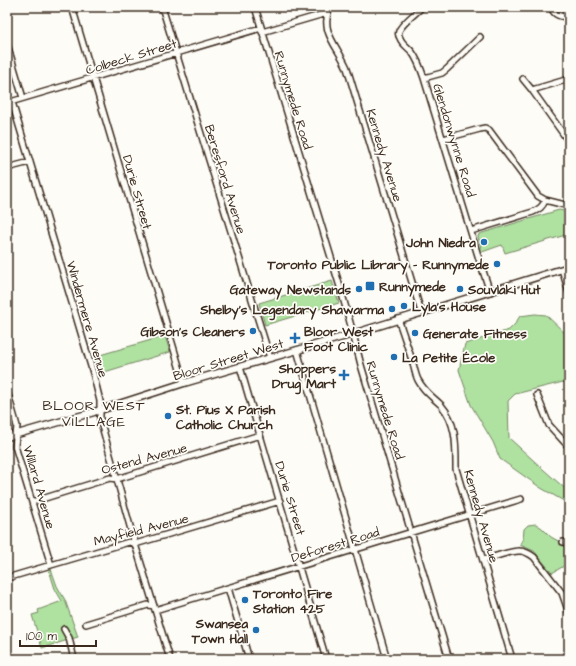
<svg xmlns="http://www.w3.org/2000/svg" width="576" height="666" viewBox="0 0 576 666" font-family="'Architects Daughter',sans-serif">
<rect width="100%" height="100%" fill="#fdfcf7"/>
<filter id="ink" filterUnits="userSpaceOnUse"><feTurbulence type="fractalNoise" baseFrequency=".025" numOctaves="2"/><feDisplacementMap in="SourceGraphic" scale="8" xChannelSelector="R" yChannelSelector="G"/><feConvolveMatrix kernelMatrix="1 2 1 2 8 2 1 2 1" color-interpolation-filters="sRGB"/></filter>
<g filter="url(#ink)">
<!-- green -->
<path fill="#afe1a1" stroke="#758660" d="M 559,210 L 569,212 L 569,234 L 505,253 L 502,245 L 482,252 L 478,237 L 479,234 Z
M 332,281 L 339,303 L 265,325 L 259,303 Z
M 535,314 L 546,315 L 567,335 L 569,340 L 569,384 L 563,382 L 515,394 L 508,401 L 509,438 L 544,470 L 569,492 L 569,504 L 541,488 L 500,459 L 493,442 L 471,405 L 459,370 L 465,344 L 509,330 L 515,324 L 520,316 Z
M 165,336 L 170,352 L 98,374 L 93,357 Z
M 536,524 L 542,528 L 551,537 L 569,547 L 569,563 L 552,573 L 534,551 L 520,545 L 523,540 L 524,529 L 528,525 Z
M 51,569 L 57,586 L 65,600 L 78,637 L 42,648 L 32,615 L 39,613 L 38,610 L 62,601 L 55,589 L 49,570 Z"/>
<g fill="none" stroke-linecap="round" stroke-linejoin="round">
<defs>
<path id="minor" d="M 72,7 L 184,383
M 162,7 L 270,358
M 255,7 L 340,287 L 351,326 L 361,365 L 449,659
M 330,7 C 319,32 338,46 347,68 L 421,312
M 422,7 C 415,14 405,21 400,29 C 398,32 398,35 400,38 C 402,44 408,47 412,52 C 418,60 421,69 424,78 L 479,259 L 490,292
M 551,7 C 554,15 561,18 569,16
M 262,32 L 327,13
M 7,44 L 23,98
M 424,78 L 442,73 L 447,69 L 480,37
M 523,79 L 532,90 L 569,142
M 532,90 L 569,79
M 12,102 L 93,373 L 100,401 L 100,419 L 135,544 L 170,659
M 7,103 L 261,28
M 443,139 L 480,129 L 485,128 L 489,130 L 538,196 L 545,200 L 569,206
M 7,168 L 30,162
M 471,231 L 533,212 C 539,209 543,207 545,200
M 562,269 L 569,293
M 398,319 C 403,332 407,346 412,360 C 414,366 415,374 418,380 C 425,393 432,396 441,405 C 457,423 456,447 456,469 L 512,659
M 297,350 L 387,659
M 240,367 L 326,659
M 7,391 L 17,426 L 15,446 L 51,565
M 537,395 L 549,425 L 569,447
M 32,502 L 110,478 L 117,479 L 260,435
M 563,542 L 569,544
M 483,560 C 492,558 512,550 520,551 C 525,551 530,554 534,557 L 562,593 L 569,613
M 7,578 L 129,542 L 135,544 L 142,542 L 280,501
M 228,588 L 249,659
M 155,610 L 521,499
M 86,624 L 148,605 L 154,606
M 64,629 L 69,638 L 74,659
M 7,655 L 8,659"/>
<path id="major" d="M 7,437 L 94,412 L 184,383 L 346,336 L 569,267"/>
</defs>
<!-- minor casing -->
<use href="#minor" stroke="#3b2a1e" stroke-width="8"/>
<!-- major casing -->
<use href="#major" stroke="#3b2a1e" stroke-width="9"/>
<!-- minor -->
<use href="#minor" stroke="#fdfcf7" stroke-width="5"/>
<!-- major -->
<use href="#major" stroke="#fdfcf7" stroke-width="6"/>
</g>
</g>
<!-- markers -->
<g fill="#1f6fb2" stroke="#fdfcf7" stroke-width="1.5">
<circle cx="484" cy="242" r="4"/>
<circle cx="497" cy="264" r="4"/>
<rect x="365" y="281" width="10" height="10" rx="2"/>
<circle cx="359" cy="289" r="4"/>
<circle cx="460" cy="289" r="4"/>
<circle cx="404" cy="306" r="4"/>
<circle cx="392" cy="309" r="4"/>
<circle cx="253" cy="331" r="4"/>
<circle cx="415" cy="333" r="4"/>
<path d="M293 332h4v4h4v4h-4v4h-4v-4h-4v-4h4z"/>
<circle cx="394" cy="357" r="4"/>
<path d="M342 369h4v4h4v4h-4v4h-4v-4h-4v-4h4z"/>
<circle cx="168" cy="416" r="4"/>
<circle cx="245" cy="600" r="4"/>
<circle cx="256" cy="630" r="4"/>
</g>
<g text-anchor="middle" stroke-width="3.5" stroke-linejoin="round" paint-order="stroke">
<!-- street labels -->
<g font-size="13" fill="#3b2a1e" stroke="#fdfcf7">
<text transform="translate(131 56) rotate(-17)" y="5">Colbeck Street</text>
<text transform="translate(294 100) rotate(73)" y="5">Runnymede Road</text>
<text transform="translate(455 140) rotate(73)" y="5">Glendonwynne Road</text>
<text transform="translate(385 155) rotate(73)" y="5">Kennedy Avenue</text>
<text transform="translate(226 179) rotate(73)" y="5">Beresford Avenue</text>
<text transform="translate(138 192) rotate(74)" y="5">Durie Street</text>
<text transform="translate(88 319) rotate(74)" y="5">Windermere Avenue</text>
<text transform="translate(228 359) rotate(-17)" y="5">Bloor Street West</text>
<text transform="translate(386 410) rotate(73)" y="5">Runnymede Road</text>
<text transform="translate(144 458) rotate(-15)" y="5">Ostend Avenue</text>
<text transform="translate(40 487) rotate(74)" y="5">Willard Avenue</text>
<text transform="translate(291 498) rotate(73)" y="5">Durie Street</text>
<text transform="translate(482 516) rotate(74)" y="5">Kennedy Avenue</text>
<text transform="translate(141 529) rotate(-14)" y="5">Mayfield Avenue</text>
<text transform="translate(335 544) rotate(-17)" y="5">Deforest Road</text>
</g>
<!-- poi labels -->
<g font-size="13" font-weight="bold" fill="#3b2a1e" stroke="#fdfcf7" text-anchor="start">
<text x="476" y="247" text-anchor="end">John Niedra</text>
<text x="489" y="269" text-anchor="end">Toronto Public Library - Runnymede</text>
<text x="379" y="291">Runnymede</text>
<text x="351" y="294" text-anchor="end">Gateway Newstands</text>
<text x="468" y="294">Souvlaki Hut</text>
<text x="412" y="311">Lyla's House</text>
<text x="384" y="314" text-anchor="end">Shelby’s Legendary Shawarma</text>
<text x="245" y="336" text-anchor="end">Gibson's Cleaners</text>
<text x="304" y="336">Bloor West<tspan x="304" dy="15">Foot Clinic</tspan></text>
<text x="423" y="338">Generate Fitness</text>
<text x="402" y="362">La Petite École</text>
<text x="336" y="373" text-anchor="end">Shoppers<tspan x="336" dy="15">Drug Mart</tspan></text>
<text x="176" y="414">St. Pius X Parish<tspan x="176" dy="15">Catholic Church</tspan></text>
<text x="253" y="598">Toronto Fire<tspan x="253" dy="15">Station 425</tspan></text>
<text x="248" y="628" text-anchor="end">Swansea<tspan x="248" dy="15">Town Hall</tspan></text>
</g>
<!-- neighbourhood labels -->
<g font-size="14" letter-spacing="1" fill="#3b2a1e" stroke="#fdfcf7">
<text x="94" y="410">BLOOR WEST<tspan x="94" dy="16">VILLAGE</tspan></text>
</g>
</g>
<!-- margin -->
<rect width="576" height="666" fill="none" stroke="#fdfcf7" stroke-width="24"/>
<rect x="12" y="12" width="552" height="642" fill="none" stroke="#3b2a1e" stroke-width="1.5" filter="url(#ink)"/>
<!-- scale -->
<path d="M20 640v6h76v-6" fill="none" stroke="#3b2a1e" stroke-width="2"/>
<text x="26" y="640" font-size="12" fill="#3b2a1e" stroke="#fdfcf7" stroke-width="3" paint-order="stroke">100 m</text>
</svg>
